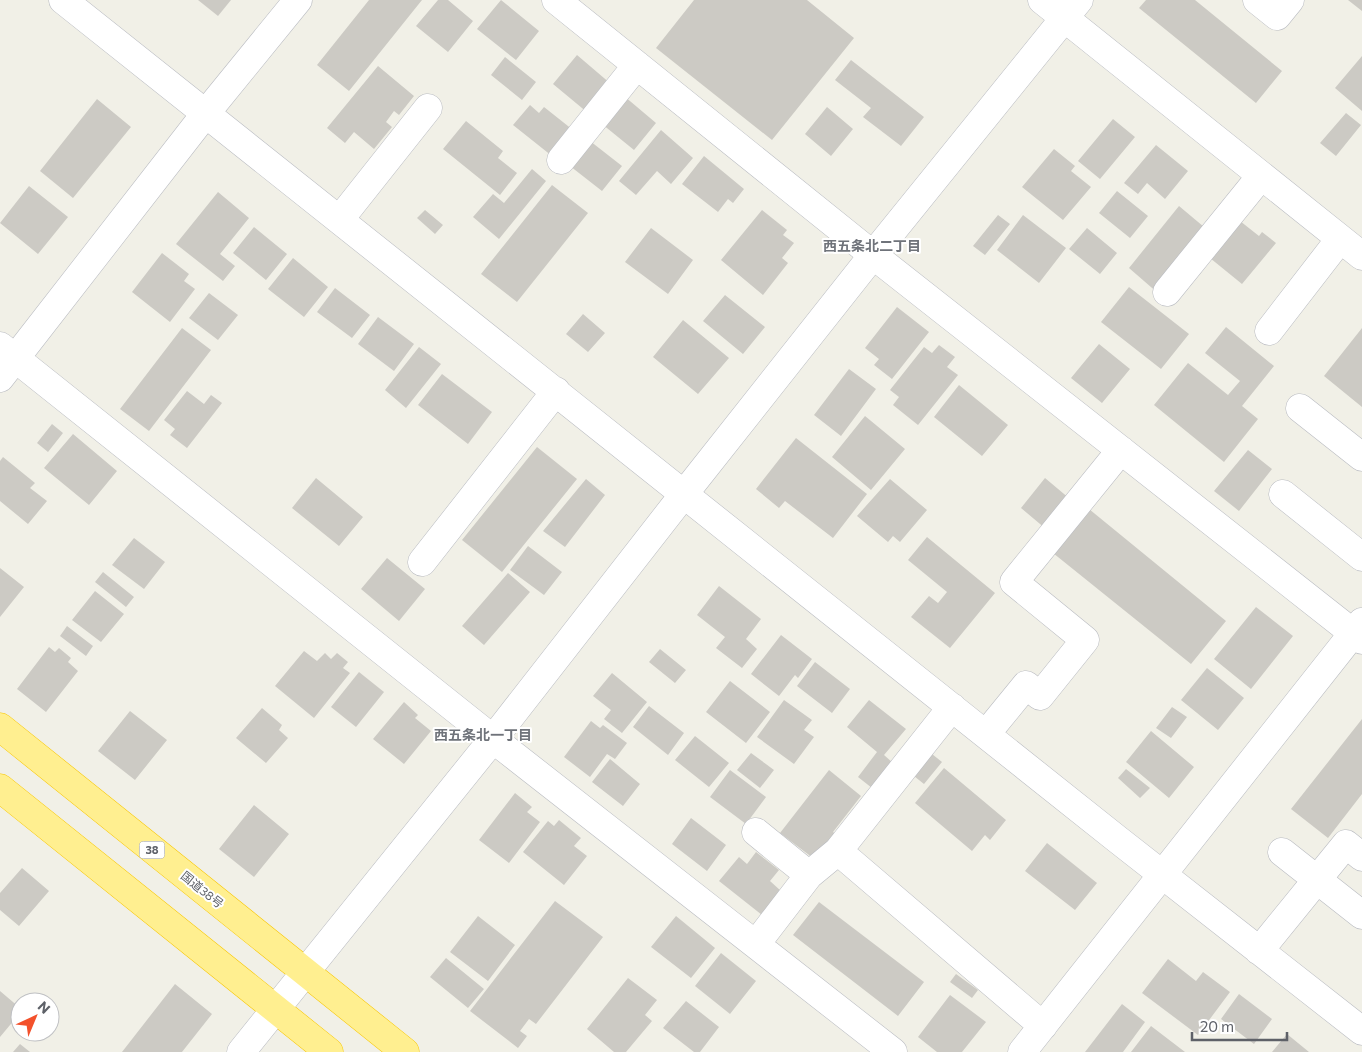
<svg xmlns="http://www.w3.org/2000/svg" width="1362" height="1052" viewBox="0 0 1362 1052" font-family="Commissioner,'Noto Sans JP',sans-serif">
<rect width="100%" height="100%" fill="#f1f0e7"/>
<!-- building -->
<path fill="#cccac4" d="M 198,0 L 231,0 L 218,16 Z
M 369,0 L 422,0 L 349,91 L 317,65 Z
M 438,0 L 448,0 L 473,21 L 448,52 L 416,26 Z
M 501,0 L 539,31 L 516,60 L 477,29 Z
M 694,0 L 807,0 L 854,38 L 772,140 L 656,48 Z
M 1146,0 L 1195,0 L 1282,71 L 1256,103 L 1139,8 Z
M 1348,0 L 1362,0 L 1362,11 Z
M 577,55 L 611,84 L 588,113 L 553,84 Z
M 1362,56 L 1362,111 L 1335,88 Z
M 505,57 L 536,82 L 522,100 L 491,75 Z
M 851,60 L 924,117 L 901,146 L 863,117 L 871,108 L 835,80 Z
M 378,66 L 414,96 L 399,115 L 394,111 L 386,122 L 392,127 L 374,149 L 354,132 L 345,143 L 327,128 Z
M 624,96 L 656,123 L 634,150 L 602,124 Z
M 97,99 L 131,127 L 73,198 L 40,171 Z
M 530,105 L 539,113 L 544,107 L 573,130 L 552,156 L 513,125 Z
M 827,107 L 853,129 L 831,156 L 805,134 Z
M 1346,113 L 1361,125 L 1336,156 L 1320,143 Z
M 1113,119 L 1135,137 L 1100,179 L 1078,161 Z
M 466,121 L 503,151 L 498,158 L 517,173 L 500,195 L 443,149 Z
M 661,130 L 693,158 L 671,184 L 657,171 L 636,195 L 619,181 Z
M 590,141 L 622,166 L 602,191 L 570,166 Z
M 1156,145 L 1188,171 L 1165,199 L 1147,183 L 1138,194 L 1124,183 Z
M 1054,149 L 1075,166 L 1071,171 L 1091,187 L 1063,220 L 1022,187 Z
M 704,156 L 744,189 L 733,203 L 728,199 L 718,212 L 682,184 Z
M 532,169 L 546,181 L 499,239 L 473,217 L 493,194 L 504,203 Z
M 552,185 L 588,213 L 517,302 L 481,274 Z
M 29,186 L 68,217 L 38,254 L 0,223 Z
M 1117,191 L 1148,216 L 1130,238 L 1099,213 Z
M 218,192 L 249,218 L 220,254 L 235,266 L 223,281 L 176,244 Z
M 1179,206 L 1210,232 L 1159,294 L 1129,268 Z
M 425,210 L 443,225 L 435,234 L 417,218 Z
M 762,210 L 787,230 L 783,235 L 794,243 L 782,258 L 788,263 L 763,295 L 721,260 Z
M 998,215 L 1010,224 L 985,255 L 973,246 Z
M 1023,215 L 1066,248 L 1039,283 L 997,250 Z
M 1240,221 L 1259,236 L 1262,232 L 1276,243 L 1242,284 L 1210,258 Z
M 254,227 L 287,254 L 266,280 L 233,253 Z
M 651,228 L 693,260 L 668,294 L 625,262 Z
M 1087,228 L 1117,253 L 1100,274 L 1069,249 Z
M 162,253 L 189,274 L 184,281 L 195,289 L 170,322 L 132,292 Z
M 293,258 L 328,287 L 304,317 L 268,289 Z
M 1129,287 L 1189,334 L 1161,369 L 1101,322 Z
M 335,288 L 370,315 L 352,338 L 317,312 Z
M 209,293 L 238,315 L 218,340 L 189,318 Z
M 725,295 L 765,327 L 743,354 L 703,321 Z
M 897,307 L 929,332 L 892,379 L 874,365 L 879,359 L 865,348 Z
M 583,314 L 605,333 L 588,352 L 566,334 Z
M 378,317 L 414,344 L 394,371 L 358,344 Z
M 683,320 L 729,358 L 698,394 L 653,357 Z
M 1226,327 L 1274,366 L 1242,406 L 1258,419 L 1224,462 L 1154,405 L 1188,363 L 1228,395 L 1240,381 L 1205,353 Z
M 182,328 L 211,350 L 149,431 L 120,409 Z
M 1362,328 L 1362,407 L 1324,376 Z
M 1099,344 L 1130,369 L 1102,403 L 1071,378 Z
M 939,345 L 955,357 L 947,367 L 958,375 L 918,425 L 893,405 L 899,397 L 890,390 L 924,347 L 932,353 Z
M 419,347 L 441,364 L 406,408 L 385,390 Z
M 849,369 L 876,389 L 841,436 L 814,415 Z
M 442,374 L 492,412 L 468,444 L 418,405 Z
M 959,385 L 1008,425 L 982,456 L 934,417 Z
M 187,391 L 204,404 L 211,395 L 222,403 L 187,448 L 170,435 L 175,429 L 164,420 Z
M 865,416 L 905,449 L 871,490 L 832,457 Z
M 52,424 L 63,433 L 48,452 L 37,443 Z
M 73,434 L 117,471 L 89,505 L 44,468 Z
M 796,438 L 867,494 L 833,538 L 785,501 L 779,508 L 756,489 Z
M 537,447 L 577,479 L 502,572 L 462,540 Z
M 1248,450 L 1272,469 L 1239,511 L 1214,491 Z
M 3,457 L 35,483 L 30,488 L 47,501 L 28,524 L 0,501 L 0,461 Z
M 316,478 L 363,517 L 339,546 L 292,508 Z
M 1045,478 L 1070,499 L 1046,529 L 1021,508 Z
M 586,479 L 605,495 L 565,547 L 543,531 Z
M 890,479 L 927,510 L 900,542 L 893,536 L 888,542 L 857,516 Z
M 1089,509 L 1226,621 L 1191,664 L 1053,553 Z
M 927,537 L 995,593 L 950,648 L 911,617 L 929,596 L 938,603 L 947,592 L 908,560 Z
M 134,538 L 165,562 L 144,589 L 112,565 Z
M 528,546 L 562,572 L 544,595 L 510,570 Z
M 387,558 L 425,589 L 399,621 L 361,589 Z
M 0,568 L 24,587 L 0,617 Z
M 103,572 L 134,597 L 126,607 L 95,582 Z
M 508,573 L 530,592 L 484,645 L 462,626 Z
M 719,586 L 761,619 L 746,639 L 757,649 L 742,668 L 716,648 L 725,637 L 697,615 Z
M 95,591 L 124,614 L 101,642 L 72,620 Z
M 1256,607 L 1293,636 L 1251,689 L 1214,659 Z
M 67,626 L 93,646 L 86,656 L 60,636 Z
M 781,635 L 812,659 L 798,678 L 795,675 L 779,696 L 751,674 Z
M 49,647 L 55,652 L 59,648 L 71,658 L 68,662 L 78,671 L 46,712 L 17,689 Z
M 660,649 L 686,670 L 675,683 L 649,662 Z
M 304,651 L 317,661 L 325,653 L 331,659 L 337,653 L 348,662 L 343,668 L 350,673 L 314,718 L 275,686 Z
M 815,662 L 850,689 L 832,713 L 797,686 Z
M 1207,668 L 1244,698 L 1218,730 L 1181,700 Z
M 359,672 L 384,692 L 356,727 L 331,707 Z
M 612,673 L 647,702 L 622,733 L 604,719 L 611,710 L 593,696 Z
M 730,681 L 770,712 L 746,743 L 706,712 Z
M 784,700 L 812,720 L 804,730 L 814,737 L 794,764 L 757,737 Z
M 869,700 L 906,729 L 884,755 L 893,763 L 872,788 L 858,777 L 877,752 L 847,727 Z
M 404,702 L 418,715 L 415,718 L 431,731 L 404,764 L 373,739 Z
M 649,706 L 684,733 L 668,755 L 633,727 Z
M 1172,707 L 1187,717 L 1171,738 L 1156,728 Z
M 262,708 L 282,725 L 279,730 L 288,738 L 266,763 L 236,738 Z
M 130,711 L 167,740 L 135,780 L 98,751 Z
M 1362,719 L 1362,794 L 1328,838 L 1291,809 Z
M 591,721 L 600,728 L 603,725 L 627,743 L 615,759 L 607,754 L 590,777 L 564,757 Z
M 1151,731 L 1194,767 L 1169,798 L 1126,762 Z
M 695,736 L 729,763 L 709,787 L 675,760 Z
M 927,750 L 942,762 L 924,784 L 909,772 Z
M 751,753 L 774,770 L 760,788 L 737,770 Z
M 610,759 L 640,784 L 623,806 L 592,782 Z
M 944,768 L 1006,820 L 990,840 L 985,835 L 972,851 L 915,803 Z
M 1126,769 L 1150,788 L 1140,798 L 1118,778 Z
M 730,770 L 766,797 L 746,824 L 710,797 Z
M 829,770 L 861,796 L 833,832 L 838,836 L 813,858 L 780,833 Z
M 515,793 L 532,807 L 527,812 L 540,822 L 509,863 L 479,840 Z
M 254,805 L 289,834 L 254,877 L 219,849 Z
M 691,818 L 726,845 L 707,871 L 672,844 Z
M 559,820 L 581,838 L 574,846 L 587,856 L 564,885 L 523,852 L 548,821 L 554,826 Z
M 1047,843 L 1097,883 L 1075,910 L 1025,871 Z
M 756,852 L 779,870 L 770,881 L 781,891 L 762,915 L 719,881 L 739,857 L 747,864 Z
M 22,868 L 49,891 L 19,926 L 0,910 L 0,893 Z
M 555,901 L 603,937 L 536,1024 L 529,1019 L 520,1031 L 527,1036 L 518,1048 L 470,1011 Z
M 819,902 L 924,982 L 898,1016 L 793,935 Z
M 478,916 L 515,945 L 488,981 L 450,952 Z
M 676,916 L 715,948 L 691,978 L 651,947 Z
M 721,953 L 756,981 L 730,1014 L 695,986 Z
M 446,958 L 484,989 L 468,1008 L 430,977 Z
M 1168,959 L 1196,981 L 1203,972 L 1230,992 L 1198,1035 L 1142,993 Z
M 956,974 L 978,990 L 972,998 L 950,982 Z
M 628,978 L 657,1000 L 645,1015 L 652,1021 L 626,1052 L 614,1052 L 587,1029 Z
M 175,984 L 212,1014 L 182,1052 L 122,1052 Z
M 0,991 L 20,1008 L 20,1013 L 0,1037 Z
M 1239,994 L 1272,1019 L 1254,1044 L 1221,1019 Z
M 950,995 L 986,1022 L 962,1052 L 937,1052 L 918,1037 Z
M 686,1001 L 719,1027 L 700,1052 L 694,1052 L 663,1028 Z
M 1122,1004 L 1145,1022 L 1123,1052 L 1085,1052 Z
M 1151,1026 L 1185,1052 L 1131,1052 Z
M 1287,1034 L 1309,1052 L 1272,1052 Z
M 20,1044 L 30,1052 L 13,1052 Z"/>
<g fill="none" stroke-linecap="round" stroke-linejoin="round">
<defs>
<path id="minor" d="M 63,0 L 1117,839 L 1362,1031
M 556,0 L 873,255 L 1362,640
M 1042,0 L 1362,256
M 1257,0 L 1277,16 L 1290,0
M 561,160 L 637,65
M 340,219 L 428,108
M 1167,292 L 1261,176
M 1269,331 L 1340,239
M 0,346 L 493,739 L 893,1052
M 0,378 L 206,113 L 298,0
M 1300,408 L 1362,457
M 1283,494 L 1362,557
M 422,562 L 556,391
M 986,734 L 1026,685 L 1040,696 L 1085,640 L 1014,582 L 1121,450
M 838,851 L 1043,1026
M 1282,852 L 1362,915
M 809,875 L 838,851 L 952,707
M 756,944 L 809,875 L 756,832
M 1259,951 L 1346,844 L 1362,857
M 241,1052 L 493,739 L 684,494 L 873,255 L 1079,0
M 1022,1052 L 1362,622"/>
<path id="highway" d="M 0,727 L 405,1052
M 0,788 L 329,1052"/>
</defs>
<!-- minor casing -->
<use href="#minor" stroke="#b9bbc1" stroke-width="29"/>
<!-- highway casing -->
<use href="#highway" stroke="#f8c600" stroke-width="29"/>
<!-- minor -->
<use href="#minor" stroke="#fff" stroke-width="28"/>
<!-- highway -->
<use href="#highway" stroke="#ffef90" stroke-width="28"/>
</g>
<g text-anchor="middle" stroke-width="4" stroke-linejoin="round" paint-order="stroke">
<!-- shield labels -->
<rect fill="#fff" stroke="#8e9095" stroke-width="1" x="139.5" y="841.5" width="25" height="17" rx="4"/>
<g font-size="11" font-weight="bold" fill="#5e6168">
<text x="152" y="854">38</text>
</g>
<!-- street labels -->
<g font-size="12" fill="#5e6168" stroke="#fff">
<text transform="translate(202 890) rotate(39)" y="4">国道38号</text>
</g>
<!-- neighbourhood labels -->
<g font-size="14" font-weight="bold" fill="#6f737a" stroke="#fff">
<text x="872" y="251">西五条北二丁目</text>
<text x="483" y="740">西五条北一丁目</text>
</g>
</g>
<!-- north arrow -->
<g transform="translate(35 1017) rotate(44)"><circle r="24" fill="#ffffff" stroke="#bfc0c3"/>
<path d="M0-4L9 19L0 12L-9 19Z" fill="#f3512b"/>
<text y="-8" font-size="14" font-weight="bold" text-anchor="middle" fill="#5e6168">N</text>
</g>
<!-- scale -->
<path d="M1192 1032v8h95v-8" fill="none" stroke="#5e6168" stroke-width="2.5"/>
<text x="1200" y="1032" font-size="15" fill="#5e6168" stroke="#ffffff" stroke-width="4" paint-order="stroke">20 m</text>
</svg>
